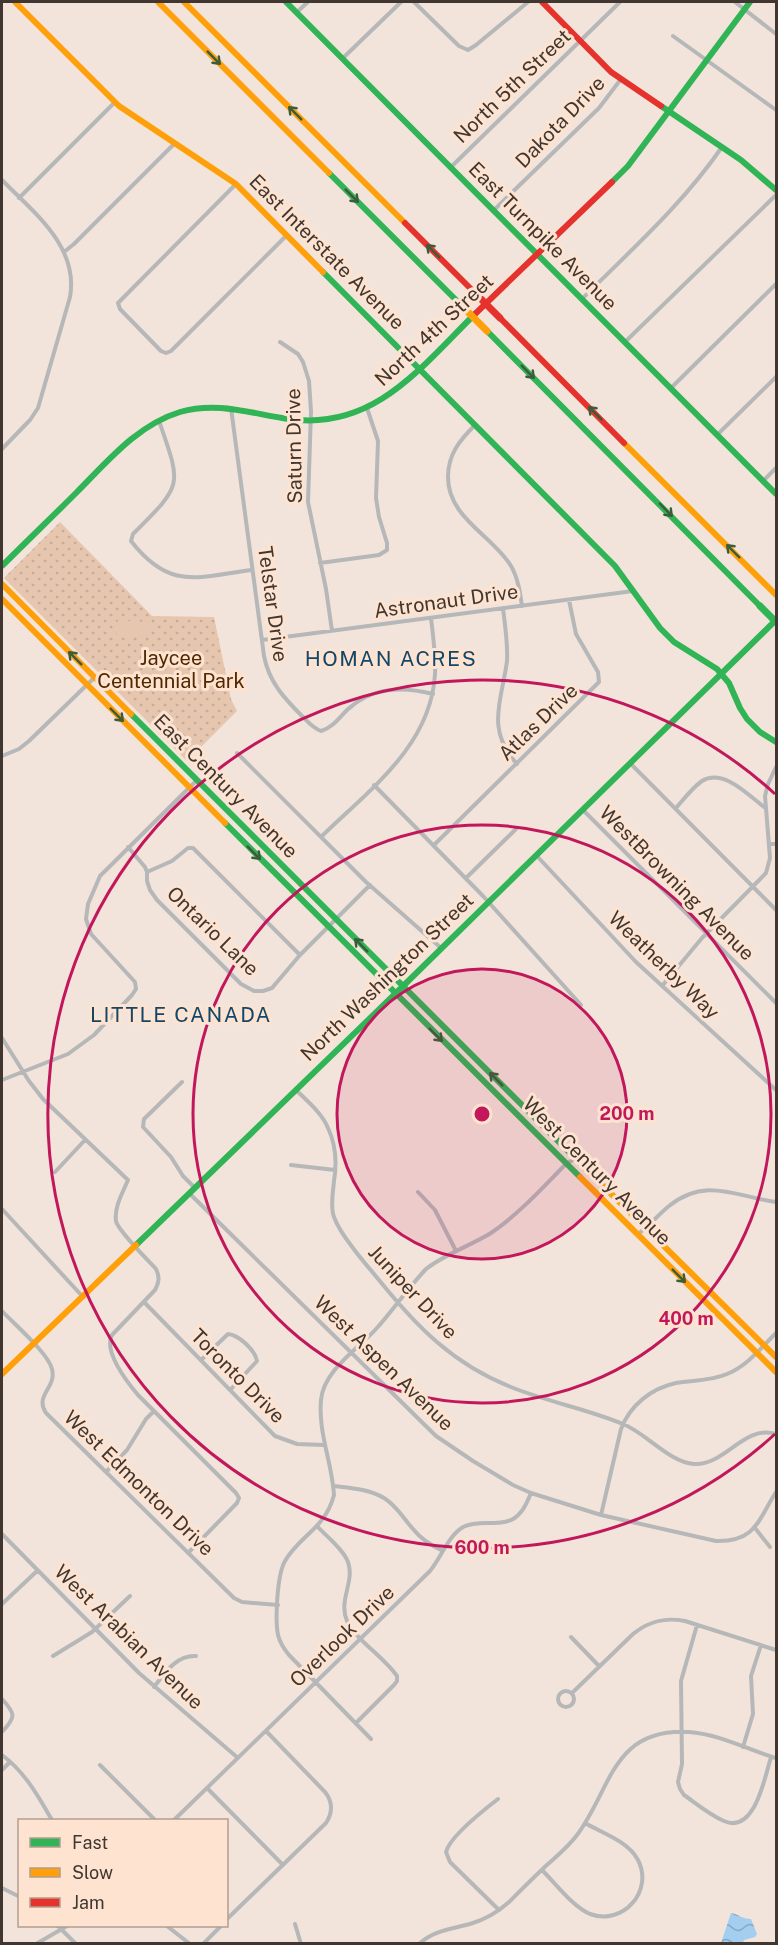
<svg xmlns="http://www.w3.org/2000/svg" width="778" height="1945" viewBox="0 0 778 1945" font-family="'Public Sans',sans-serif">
<defs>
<pattern id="grass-dots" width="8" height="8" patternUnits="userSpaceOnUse" patternTransform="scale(1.5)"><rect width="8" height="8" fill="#e6c6af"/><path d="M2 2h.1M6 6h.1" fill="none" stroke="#c6ab97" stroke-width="1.8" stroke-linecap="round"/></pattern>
<pattern id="water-waves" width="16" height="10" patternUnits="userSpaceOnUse" patternTransform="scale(1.5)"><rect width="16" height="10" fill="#a3ceef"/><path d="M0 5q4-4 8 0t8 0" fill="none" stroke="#86a8c2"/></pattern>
</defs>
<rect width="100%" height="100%" fill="#f2e4da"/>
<!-- grass -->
<path fill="url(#grass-dots)" d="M 60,522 L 152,616 L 214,617 L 231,699 L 237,711 L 187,761 L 4,578 Z"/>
<!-- garden -->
<path fill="#e6c6af" d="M 119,620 L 146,622 L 151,626 L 151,633 L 145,637 L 118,635 L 114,631 L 114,624 Z"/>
<!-- water -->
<path fill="url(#water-waves)" d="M 731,1913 C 738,1914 742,1919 751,1919 L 757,1934 L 755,1937 L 744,1940 L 743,1943 L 721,1943 Z"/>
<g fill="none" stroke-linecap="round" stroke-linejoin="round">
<!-- street -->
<path stroke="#b6b7b8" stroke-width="4" d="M 414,2 L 459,46 L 468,50 L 476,45 L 528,2
M 735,2 L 776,34
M 297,12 L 308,2
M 673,36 L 776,110
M 343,58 L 401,2
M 451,167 L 620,2
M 2,180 C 33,212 79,246 70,297 L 38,408 L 30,420 L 2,449
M 236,184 L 118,303 L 120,309 L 161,351 L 166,353 L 171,351 L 287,235
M 19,198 L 115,102
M 494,210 L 599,108 L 621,79
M 64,252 L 74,244 L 175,143
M 582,299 C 631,250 682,205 722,147
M 280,342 L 298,354 L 303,362 L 309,381 L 311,412 L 308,502 L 326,589 L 332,631
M 625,342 L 776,195
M 671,388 L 776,284
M 231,408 L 264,656 C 269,682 284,698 302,716 C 308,722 313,728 321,731 C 332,728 339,718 347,710 C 372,687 401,686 433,694
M 159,421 C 182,487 183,484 133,534 L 131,541 C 170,591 197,577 252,570
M 475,425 C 460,440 448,454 448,477 C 448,518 492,535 511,566 C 518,578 520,592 522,606
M 717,435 L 776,377
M 763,481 L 776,468
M 320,563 L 379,555 L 387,550 L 387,543 L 379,517 L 376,498 L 378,441 L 367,408
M 503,608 C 505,626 508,643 507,661 C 502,700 485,729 517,764
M 262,640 L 633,591
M 237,753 L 366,882 L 441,948
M 2,756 L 19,749 L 29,741 L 95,677
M 630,763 L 776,910
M 374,785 L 483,896 L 581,1005
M 676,808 C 684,799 692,788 702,781 C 723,768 748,795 764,807
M 583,810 L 776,1003
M 321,837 C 369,790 431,746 435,674 C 436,655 433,636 431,618
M 769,844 L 776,844
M 434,845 L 599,682 L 598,672 L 576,634 L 569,600
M 128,847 L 145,867 L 147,872 L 147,881 L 150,890 L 157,900 L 241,984 L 254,991 L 263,991 L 272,988 L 300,955 L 370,885
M 536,855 L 636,962 L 776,1090
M 147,872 L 172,861 L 188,848 L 193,848 L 300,955
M 466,878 L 516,829
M 662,986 L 702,938 L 766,873 L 770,858 L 765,796 L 768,784 L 776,767
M 2,1038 L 29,1081 L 43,1099 L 128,1180 C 123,1192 114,1207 116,1221 C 118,1231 148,1260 156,1269 C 160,1277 159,1282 155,1290 L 112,1335 C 103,1351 127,1382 138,1395 L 236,1493 L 239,1498 L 237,1503 L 189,1552
M 2,1080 L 68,1054 L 94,1035 L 132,995 L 136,989 L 135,982 L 91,934 L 86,919 L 88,904 L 100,876 L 197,780
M 182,1082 L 144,1119 L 143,1127 L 171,1157 L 183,1176 L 195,1188
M 296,1090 C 307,1101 322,1113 328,1128 C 336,1145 337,1163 334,1181 C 333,1192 330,1207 334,1217 C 338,1228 346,1239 353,1248 C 361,1259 370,1269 379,1280 C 417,1327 453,1364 511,1387 C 548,1402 587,1409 623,1424 C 646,1433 669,1462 694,1464 C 725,1466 744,1424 776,1434
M 291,1165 L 335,1170
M 55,1172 L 85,1140
M 418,1192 L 435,1210 L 456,1251
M 190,1194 L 436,1436 L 473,1461 L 513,1485 L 531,1493 L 601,1515 L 716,1541 C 756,1542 758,1520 776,1492
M 2,1209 L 83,1297
M 638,1234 C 649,1226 658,1215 669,1206 C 706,1176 737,1197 776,1202
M 144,1302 L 275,1436 L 297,1444 L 324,1445
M 2,1311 C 14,1324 48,1353 52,1369 C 57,1388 34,1395 46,1413 L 234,1598 L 242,1602 L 278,1605
M 201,1360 L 228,1334 C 239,1335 255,1350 257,1361 L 230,1390
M 107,1471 L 127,1450 L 146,1419 L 154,1411
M 334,1486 C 351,1488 369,1489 384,1498 C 397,1506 403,1518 413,1529 C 421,1539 432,1546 443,1551
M 601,1515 L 621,1429 C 630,1405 652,1388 676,1383 C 693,1380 711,1381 727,1374 C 747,1366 761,1348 776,1333
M 318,1527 C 327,1537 343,1549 348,1562 C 355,1582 338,1600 347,1621 C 358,1642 383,1656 397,1676 L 397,1681 L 394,1685 L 356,1723
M 755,1528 L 770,1547
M 2,1534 L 139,1673 L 238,1758
M 2,1604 L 37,1571
M 697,1625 L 681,1681 L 682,1764 L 678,1782 L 680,1789 L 684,1795 C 697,1804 710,1815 724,1821 C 755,1835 765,1776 771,1757
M 571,1637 L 599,1666
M 53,1656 L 92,1632 L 130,1596
M 154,1687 C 165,1673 176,1655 196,1656
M558 1699a8 8 0 1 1 16 0a8 8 0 1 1-16 0Z
M 572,1693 L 633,1634 C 649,1621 665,1617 685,1621 L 776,1650
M 2,1699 C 16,1714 16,1717 2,1732
M 371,1739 L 289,1655 C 284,1649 280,1643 278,1635 C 275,1619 277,1575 285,1561 C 300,1535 325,1529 334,1495 C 332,1462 318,1433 321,1400 C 323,1371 358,1349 376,1329 C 393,1310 408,1288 426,1269 C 445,1254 470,1246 491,1233 C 519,1214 542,1188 566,1164 L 576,1158
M 743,1747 L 753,1714 L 751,1676 L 761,1645
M 2,1755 C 25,1772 38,1796 52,1820
M 100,1765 L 155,1820
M 2,1770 L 10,1762
M 207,1788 L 283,1865
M 498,1799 C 485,1809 450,1836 446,1852 L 450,1862 L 499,1910
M 174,1820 L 430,1571 C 441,1558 448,1536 463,1527 C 480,1518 507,1530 520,1513 C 525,1508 528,1500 531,1493
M 542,1870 C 555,1883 573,1907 590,1914 C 623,1926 654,1891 638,1860 C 628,1841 602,1833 585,1823
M 2,1888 L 20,1897
M 226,1920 L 326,1823 C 333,1812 333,1802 325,1792 L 266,1731
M 295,1924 L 301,1944
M 58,1926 L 76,1944
M 167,1926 L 190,1944
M 36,1944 L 67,1926
M 203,1944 L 221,1926
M 419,1944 C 434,1930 452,1929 470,1924 C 484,1920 498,1912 509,1902 C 522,1889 535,1876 548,1864 C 558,1855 569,1846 577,1835 C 612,1788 612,1728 689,1732 C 719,1734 748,1750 776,1758"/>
<!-- fast -->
<path stroke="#30b455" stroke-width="6" d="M 286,2 L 776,494
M 661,106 L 741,160 L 776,190
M 329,173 L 459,303
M 612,182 L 628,166 L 750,2
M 323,272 L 615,566 L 660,628 L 674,642 L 717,669 L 729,683 L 740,708 L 747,719 L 760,732 L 776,742
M 487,331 L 760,606
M 2,566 C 27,541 52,517 77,492 C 107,462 137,425 180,412 C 218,401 252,414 289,419 C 374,431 421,367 475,314
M 131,714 L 582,1165
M 225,823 L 580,1177
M 395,994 L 776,620
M 136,1245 L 395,994"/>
<!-- slow -->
<path stroke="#ff9f0a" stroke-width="6" d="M 15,2 L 119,106 L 236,184 L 323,272
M 158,2 L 329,173
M 184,2 L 405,223
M 624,443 L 776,595
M 2,584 L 131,714
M 2,599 L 225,823
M 582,1165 L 776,1357
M 580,1177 L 776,1372
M 2,1374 L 136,1245"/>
<!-- jam -->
<path stroke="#e5322d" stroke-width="6" d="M 542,2 L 611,72 L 661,106
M 405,223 L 474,292
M 475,314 L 612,182
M 500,318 L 624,443"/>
<!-- fast-bridge -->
<path stroke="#30b455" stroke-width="7" d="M 760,606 L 776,622"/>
<!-- slow-bridge -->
<path stroke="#ff9f0a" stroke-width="7" d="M 459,303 L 487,331"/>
<!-- jam-bridge -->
<path stroke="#e5322d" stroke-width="7" d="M 474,292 L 500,318"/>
</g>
<!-- one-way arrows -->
<defs><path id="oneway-shaft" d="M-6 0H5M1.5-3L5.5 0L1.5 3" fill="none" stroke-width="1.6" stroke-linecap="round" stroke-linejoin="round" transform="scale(1.5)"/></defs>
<g stroke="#3c5c3b">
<use href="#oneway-shaft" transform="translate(214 58) rotate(45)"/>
<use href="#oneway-shaft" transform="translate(295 113) rotate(-135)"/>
<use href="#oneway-shaft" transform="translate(352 196) rotate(45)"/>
<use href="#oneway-shaft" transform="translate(433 251) rotate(-135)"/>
<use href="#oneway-shaft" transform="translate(528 372) rotate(45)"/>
<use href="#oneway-shaft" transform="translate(595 413) rotate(-135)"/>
<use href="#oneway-shaft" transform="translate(666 510) rotate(46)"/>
<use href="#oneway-shaft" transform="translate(733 551) rotate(-135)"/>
<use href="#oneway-shaft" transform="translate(75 658) rotate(-135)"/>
<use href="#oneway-shaft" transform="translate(117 715) rotate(45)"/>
<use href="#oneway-shaft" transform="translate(254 853) rotate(45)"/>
<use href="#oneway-shaft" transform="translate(361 945) rotate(-135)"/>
<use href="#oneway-shaft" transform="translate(436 1035) rotate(45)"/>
<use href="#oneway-shaft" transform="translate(496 1079) rotate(-135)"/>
<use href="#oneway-shaft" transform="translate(679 1276) rotate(45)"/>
</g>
<!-- distance rings -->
<circle cx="482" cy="1114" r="145" fill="#c2185b" fill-opacity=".12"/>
<g fill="none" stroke="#c2185b" stroke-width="3">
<circle cx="482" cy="1114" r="145"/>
<circle cx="482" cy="1114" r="289"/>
<path d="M775 1434A434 434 0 1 1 775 794"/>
</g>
<g text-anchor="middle" stroke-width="6" stroke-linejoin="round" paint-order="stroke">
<!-- street labels -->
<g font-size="20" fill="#413730" stroke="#fde3d0">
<text transform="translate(512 86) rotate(-44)" y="7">North 5th Street</text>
<text transform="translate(560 122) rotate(-46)" y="7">Dakota Drive</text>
<text transform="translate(543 236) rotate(45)" y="7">East Turnpike Avenue</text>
<text transform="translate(327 252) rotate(45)" y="7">East Interstate Avenue</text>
<text transform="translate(434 330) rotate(-43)" y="7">North 4th Street</text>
<text transform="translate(294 446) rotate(-91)" y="7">Saturn Drive</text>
<text transform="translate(446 601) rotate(-8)" y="7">Astronaut Drive</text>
<text transform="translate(273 604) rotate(82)" y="7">Telstar Drive</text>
<text transform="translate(538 722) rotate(-44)" y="7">Atlas Drive</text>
<text transform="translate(226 786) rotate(45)" y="7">East Century Avenue</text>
<text transform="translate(677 883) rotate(45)" y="7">WestBrowning Avenue</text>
<text transform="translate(213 931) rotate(44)" y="7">Ontario Lane</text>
<text transform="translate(664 965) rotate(44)" y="7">Weatherby Way</text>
<text transform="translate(387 977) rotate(-44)" y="7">North Washington Street</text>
<text transform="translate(597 1171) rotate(45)" y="7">West Century Avenue</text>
<text transform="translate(413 1292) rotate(47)" y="7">Juniper Drive</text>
<text transform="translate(384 1363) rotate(44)" y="7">West Aspen Avenue</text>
<text transform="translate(238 1376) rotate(45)" y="7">Toronto Drive</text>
<text transform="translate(139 1483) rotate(44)" y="7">West Edmonton Drive</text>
<text transform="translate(342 1636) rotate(-44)" y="7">Overlook Drive</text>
<text transform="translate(129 1637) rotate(44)" y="7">West Arabian Avenue</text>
</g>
<!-- park labels -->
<g font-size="20" fill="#502700" stroke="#fde3d0">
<text x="171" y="665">Jaycee<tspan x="171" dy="23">Centennial Park</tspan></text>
</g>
<!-- neighbourhood labels -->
<g font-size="21" letter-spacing="1.5" fill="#11476a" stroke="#fde3d0">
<text x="391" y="666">HOMAN ACRES</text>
<text x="181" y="1022">LITTLE CANADA</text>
</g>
</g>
<circle cx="482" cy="1114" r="9" fill="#c2185b" stroke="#fde3d0" stroke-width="3"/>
<g font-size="18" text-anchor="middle" font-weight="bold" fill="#c2185b" stroke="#fde3d0" stroke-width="6" stroke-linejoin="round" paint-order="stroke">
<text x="627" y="1120">200 m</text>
<text x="686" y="1325">400 m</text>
<text x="482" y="1554">600 m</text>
</g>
<!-- border -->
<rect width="778" height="1945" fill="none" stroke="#413730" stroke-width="6"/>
<!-- legend -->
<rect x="18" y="1819" width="210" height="108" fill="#fde3d0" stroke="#b29e90" stroke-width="1.5"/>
<rect x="30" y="1838" width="30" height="9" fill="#30b455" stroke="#b29e90" stroke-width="1.5"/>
<text x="72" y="1849" font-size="18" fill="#413730">Fast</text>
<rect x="30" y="1868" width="30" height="9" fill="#ff9f0a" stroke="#b29e90" stroke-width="1.5"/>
<text x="72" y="1879" font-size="18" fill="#413730">Slow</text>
<rect x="30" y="1898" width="30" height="9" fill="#e5322d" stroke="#b29e90" stroke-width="1.5"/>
<text x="72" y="1909" font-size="18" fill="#413730">Jam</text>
</svg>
